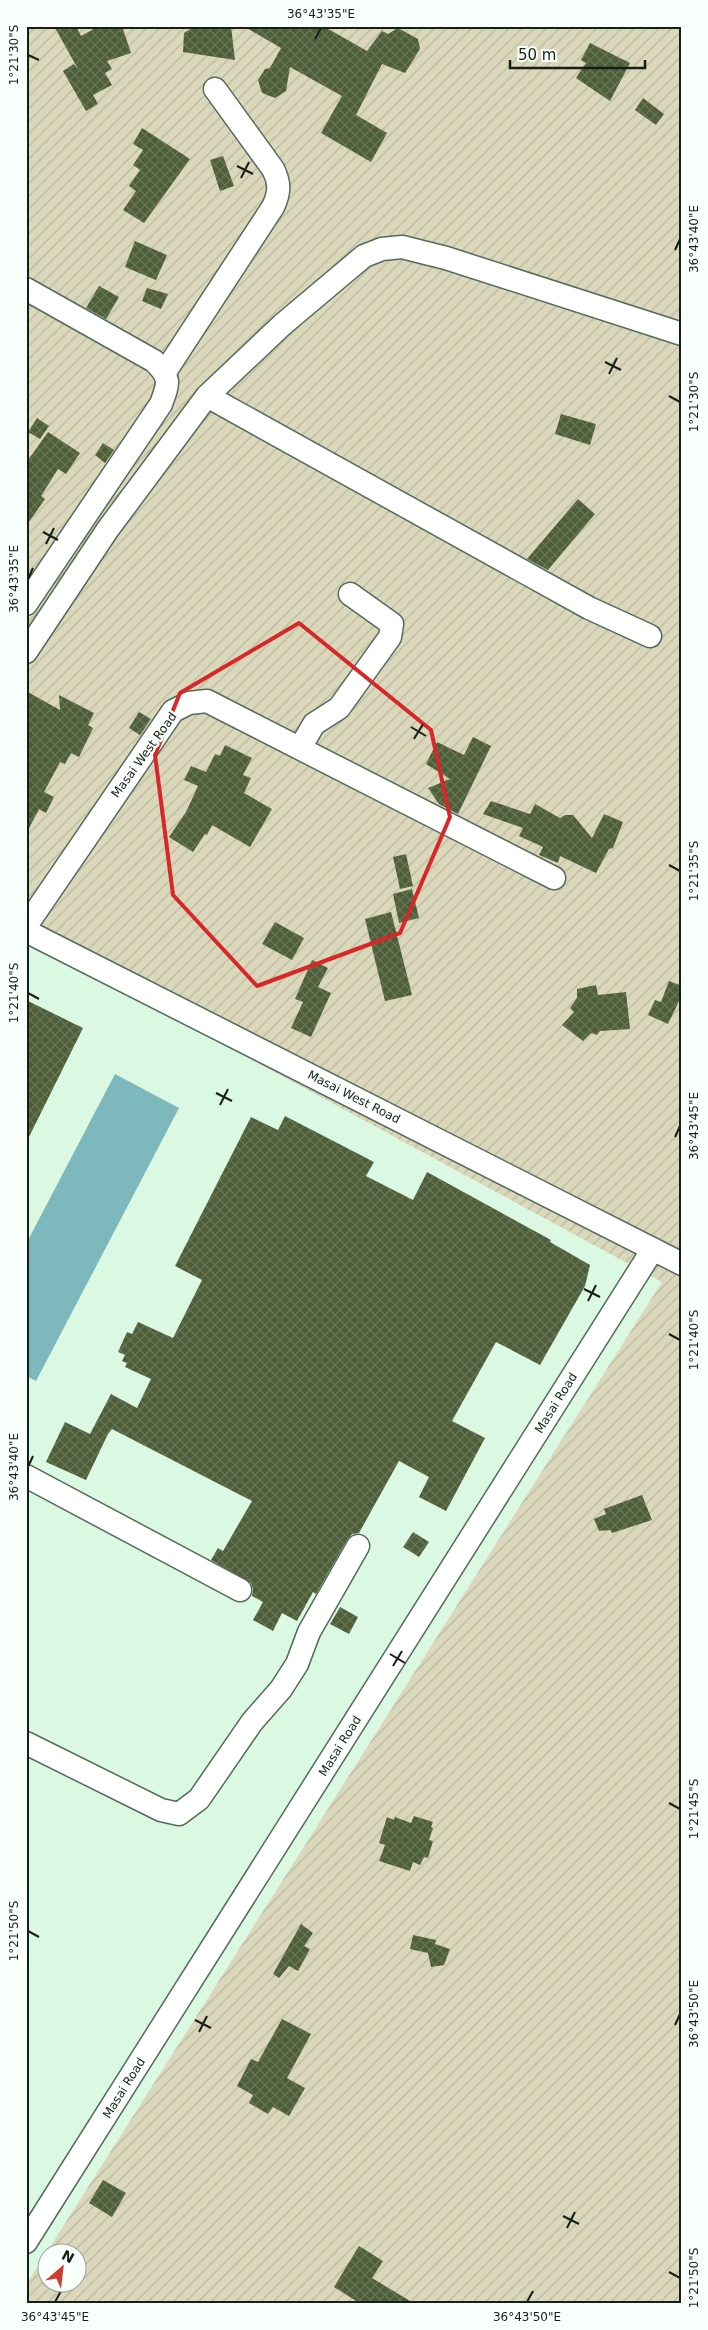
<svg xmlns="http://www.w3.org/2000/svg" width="708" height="2330" viewBox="0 0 708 2330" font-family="'DejaVu Sans',sans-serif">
<defs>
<pattern id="garden-furrows" width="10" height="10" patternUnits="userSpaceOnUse" patternTransform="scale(1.25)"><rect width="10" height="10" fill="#dad7bb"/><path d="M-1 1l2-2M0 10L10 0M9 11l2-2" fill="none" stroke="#bab8a0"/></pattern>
<pattern id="building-cross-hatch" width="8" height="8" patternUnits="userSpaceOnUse" patternTransform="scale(1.25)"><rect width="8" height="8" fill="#4d5e38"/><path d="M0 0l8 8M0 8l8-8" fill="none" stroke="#687658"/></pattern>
</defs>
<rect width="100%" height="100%" fill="#dbf8e2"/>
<!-- garden -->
<path fill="url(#garden-furrows)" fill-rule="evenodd" d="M 26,26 L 682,26 L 682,2304 L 26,2304 L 26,2285 L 662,1282 L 26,937 ZM 48,2252 L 78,2252 L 78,2282 L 48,2282 Z"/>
<!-- water -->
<path fill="#7db8bd" d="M 115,1074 L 179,1108 L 36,1381 L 26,1376 L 26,1244 Z"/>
<!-- building -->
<path fill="url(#building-cross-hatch)" d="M 54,26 L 76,26 L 81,36 L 99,26 L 122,26 L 131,53 L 107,61 L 112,69 L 105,73 L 112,85 L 93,95 L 98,104 L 86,111 L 63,71 L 74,64 L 78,69 Z
M 195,26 L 231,26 L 235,60 L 183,52 L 184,33 Z
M 243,26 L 323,26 L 367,51 L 382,31 L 388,34 L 398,28 L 418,39 L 420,49 L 405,73 L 382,64 L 356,115 L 387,133 L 371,162 L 321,133 L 342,96 L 290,67 L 286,91 L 275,98 L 262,93 L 258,80 L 265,69 L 270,68 L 281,48 Z
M 590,43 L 630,63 L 610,101 L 576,78 L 586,63 L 581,60 Z
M 643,98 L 664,114 L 656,125 L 635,110 Z
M 142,128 L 190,159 L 144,223 L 123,210 L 136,191 L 129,186 L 140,170 L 133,165 L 143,150 L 133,144 Z
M 223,156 L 234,186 L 220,191 L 210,160 Z
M 135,241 L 167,255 L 156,280 L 125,267 Z
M 99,286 L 119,297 L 106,319 L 86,308 Z
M 147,288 L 168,294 L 161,309 L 142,301 Z
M 561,414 L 596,424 L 590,445 L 555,434 Z
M 37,418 L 49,426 L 40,439 L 28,432 Z
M 48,432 L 80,453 L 66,474 L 58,469 L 41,496 L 45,499 L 26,526 L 26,463 Z
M 103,443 L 114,450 L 105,463 L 95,455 Z
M 578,499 L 595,514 L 548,570 L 527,559 Z
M 26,691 L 60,710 L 59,695 L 94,713 L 88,725 L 93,728 L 79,757 L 71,753 L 65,764 L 60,762 L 44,792 L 54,797 L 46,813 L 39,809 L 26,834 Z
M 139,712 L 151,719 L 140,735 L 129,728 Z
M 473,737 L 491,746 L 458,814 L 439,804 L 428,788 L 450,779 L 426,764 L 437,742 L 464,755 Z
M 225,745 L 252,758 L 243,775 L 251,778 L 244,793 L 272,809 L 250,847 L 212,825 L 207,835 L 205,834 L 193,852 L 169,837 L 186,812 L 198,786 L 184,780 L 191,766 L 206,772 L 215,754 L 220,756 Z
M 491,801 L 530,814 L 535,804 L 560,818 L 565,815 L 573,815 L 592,838 L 604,814 L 623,822 L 613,848 L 609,849 L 596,873 L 560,856 L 558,863 L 539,855 L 543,847 L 519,836 L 523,828 L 483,814 Z
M 406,854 L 413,886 L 400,889 L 393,857 Z
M 412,889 L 419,918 L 399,923 L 393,894 Z
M 391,912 L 412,995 L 385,1001 L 365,919 Z
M 275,922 L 304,938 L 292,960 L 262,944 Z
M 312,960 L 328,968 L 318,987 L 331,993 L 311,1037 L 291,1028 L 303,1002 L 295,999 Z
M 669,981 L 682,986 L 682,995 L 668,1024 L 648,1015 L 655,1000 L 661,1002 Z
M 596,985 L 598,995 L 626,992 L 630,1029 L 600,1031 L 597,1035 L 591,1033 L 583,1041 L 562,1025 L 574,1012 L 570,1008 L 577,998 L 577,989 Z
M 26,1000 L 83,1028 L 26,1143 Z
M 285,1116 L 374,1162 L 366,1176 L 413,1200 L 427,1172 L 551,1240 L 550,1242 L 590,1265 L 585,1286 L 540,1365 L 496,1342 L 452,1421 L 485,1438 L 446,1511 L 419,1497 L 429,1477 L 399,1461 L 359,1533 L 352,1534 L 347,1540 L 316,1594 L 313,1592 L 297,1621 L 282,1613 L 273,1631 L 253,1620 L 263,1602 L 252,1596 L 253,1589 L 251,1583 L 211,1560 L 218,1548 L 223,1551 L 252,1501 L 112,1429 L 108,1434 L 86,1480 L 46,1462 L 65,1422 L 90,1434 L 111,1394 L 137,1408 L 151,1379 L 125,1367 L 127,1363 L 122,1361 L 125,1355 L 118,1352 L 127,1332 L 132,1334 L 138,1322 L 173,1338 L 202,1280 L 175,1266 L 251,1117 L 278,1130 Z
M 642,1495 L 652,1520 L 612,1533 L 610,1530 L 599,1531 L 594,1519 L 606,1514 L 604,1509 Z
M 413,1532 L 429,1542 L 419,1557 L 403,1547 Z
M 340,1607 L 358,1617 L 349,1634 L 330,1624 Z
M 414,1816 L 433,1822 L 431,1827 L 433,1828 L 429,1840 L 433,1841 L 428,1858 L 424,1857 L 420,1865 L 413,1862 L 410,1871 L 379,1861 L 385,1845 L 379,1843 L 387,1817 L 394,1820 L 395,1817 L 411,1823 Z
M 301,1924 L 313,1933 L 304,1946 L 310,1949 L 298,1971 L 289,1966 L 279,1978 L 273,1974 Z
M 413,1935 L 436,1940 L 435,1944 L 450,1949 L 444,1965 L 431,1967 L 428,1953 L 410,1949 Z
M 282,2019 L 311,2034 L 287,2078 L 305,2088 L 289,2116 L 273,2107 L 268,2114 L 249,2103 L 253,2095 L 237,2086 L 251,2059 L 258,2062 Z
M 103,2180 L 126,2193 L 112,2217 L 89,2203 Z
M 359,2246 L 383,2261 L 372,2278 L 415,2304 L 361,2304 L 334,2287 Z"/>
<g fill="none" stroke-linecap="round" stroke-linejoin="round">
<defs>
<path id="minor" d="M 26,289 L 154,361 C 171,378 169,382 161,404 L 26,604
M 165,372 L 273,207 C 280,192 280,183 273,169 L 215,89
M 207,396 L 589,608 L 650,636
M 26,652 L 108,529 L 207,396 L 282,325 L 364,256 L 382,249 L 402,247 L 446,258 L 682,334
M 300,748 L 314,724 L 339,708 L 390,637 L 392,624 L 350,594
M 26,926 L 173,711 L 189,703 L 207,701 L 554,878
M 26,931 L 682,1264
M 26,1476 L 240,1590
M 26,1743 L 161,1810 L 179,1814 L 199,1799 L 252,1722 L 281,1689 L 297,1664 L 309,1632 L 358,1546
M 26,2242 L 653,1249"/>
</defs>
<!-- minor casing -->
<use href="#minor" stroke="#536c59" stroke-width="25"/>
<!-- minor -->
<use href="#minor" stroke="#fff" stroke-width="22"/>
</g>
<!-- marked area -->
<path fill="none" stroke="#d62828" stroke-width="4" stroke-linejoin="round" d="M 299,623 L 431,730 L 450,817 L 400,933 L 257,986 L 173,895 L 155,755 L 180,693 Z"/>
<!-- ticks -->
<path fill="none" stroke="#151f17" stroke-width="2" d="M 315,39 L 321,28M 28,55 L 39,60M 237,166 L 253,174M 241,178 L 249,162M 675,250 L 680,239M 605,362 L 621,370M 609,374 L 617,358M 669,396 L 680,402M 43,532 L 58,540M 46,544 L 54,528M 28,579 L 33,568M 411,727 L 426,736M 414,739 L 423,724M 669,865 L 680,871M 28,993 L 39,999M 216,1093 L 232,1101M 220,1105 L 228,1089M 675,1137 L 680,1126M 584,1289 L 600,1297M 588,1301 L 596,1285M 669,1334 L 680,1340M 28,1467 L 33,1456M 390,1654 L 405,1663M 393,1666 L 402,1651M 669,1803 L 680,1809M 28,1931 L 39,1937M 195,2020 L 211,2028M 675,2025 L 680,2014M 199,2032 L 207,2016M 563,2216 L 579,2224M 567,2228 L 575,2212M 669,2272 L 680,2278M 55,2302 L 61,2291M 527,2302 L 533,2291"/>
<g text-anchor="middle" stroke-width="5" stroke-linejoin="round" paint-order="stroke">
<!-- street labels -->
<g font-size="12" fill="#151f17" stroke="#f9fffa">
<text transform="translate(144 755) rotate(-54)" y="4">Masai West Road</text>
<text transform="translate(354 1097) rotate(27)" y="4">Masai West Road</text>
<text transform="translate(556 1403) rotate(-58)" y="4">Masai Road</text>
<text transform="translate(340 1746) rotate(-58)" y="4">Masai Road</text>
<text transform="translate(124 2088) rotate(-58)" y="4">Masai Road</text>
</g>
</g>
<!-- border -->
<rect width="708" height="2330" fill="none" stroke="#f9fffa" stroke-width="55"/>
<!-- north arrow -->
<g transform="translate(62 2268) rotate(28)"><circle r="24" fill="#f9fffa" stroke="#9ea59f"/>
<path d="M0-4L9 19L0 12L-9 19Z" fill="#cb3e30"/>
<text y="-8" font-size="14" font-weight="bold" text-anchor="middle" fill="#151f17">N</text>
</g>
<!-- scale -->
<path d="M510 60v8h135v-8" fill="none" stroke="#151f17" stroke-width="2.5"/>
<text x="518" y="60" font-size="15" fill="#151f17" stroke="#f9fffa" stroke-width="4" paint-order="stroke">50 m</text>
<rect x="28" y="28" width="652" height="2274" fill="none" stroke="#151f17" stroke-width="2"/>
<g font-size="12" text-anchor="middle" fill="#151f17">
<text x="321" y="18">36°43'35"E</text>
<text transform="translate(14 55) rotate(-90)" y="4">1°21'30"S</text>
<text transform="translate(694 239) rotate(-90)" y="4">36°43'40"E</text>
<text transform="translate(694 402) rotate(-90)" y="4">1°21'30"S</text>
<text transform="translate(14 579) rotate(-90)" y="4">36°43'35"E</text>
<text transform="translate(694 871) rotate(-90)" y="4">1°21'35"S</text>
<text transform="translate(14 993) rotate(-90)" y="4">1°21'40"S</text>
<text transform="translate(694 1126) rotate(-90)" y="4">36°43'45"E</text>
<text transform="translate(694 1340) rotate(-90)" y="4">1°21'40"S</text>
<text transform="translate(14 1467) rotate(-90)" y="4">36°43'40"E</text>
<text transform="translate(694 1809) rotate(-90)" y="4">1°21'45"S</text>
<text transform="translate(14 1931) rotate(-90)" y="4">1°21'50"S</text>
<text transform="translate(694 2014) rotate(-90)" y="4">36°43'50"E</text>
<text transform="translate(694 2278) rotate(-90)" y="4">1°21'50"S</text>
<text x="55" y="2321">36°43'45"E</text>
<text x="527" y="2321">36°43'50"E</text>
</g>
</svg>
